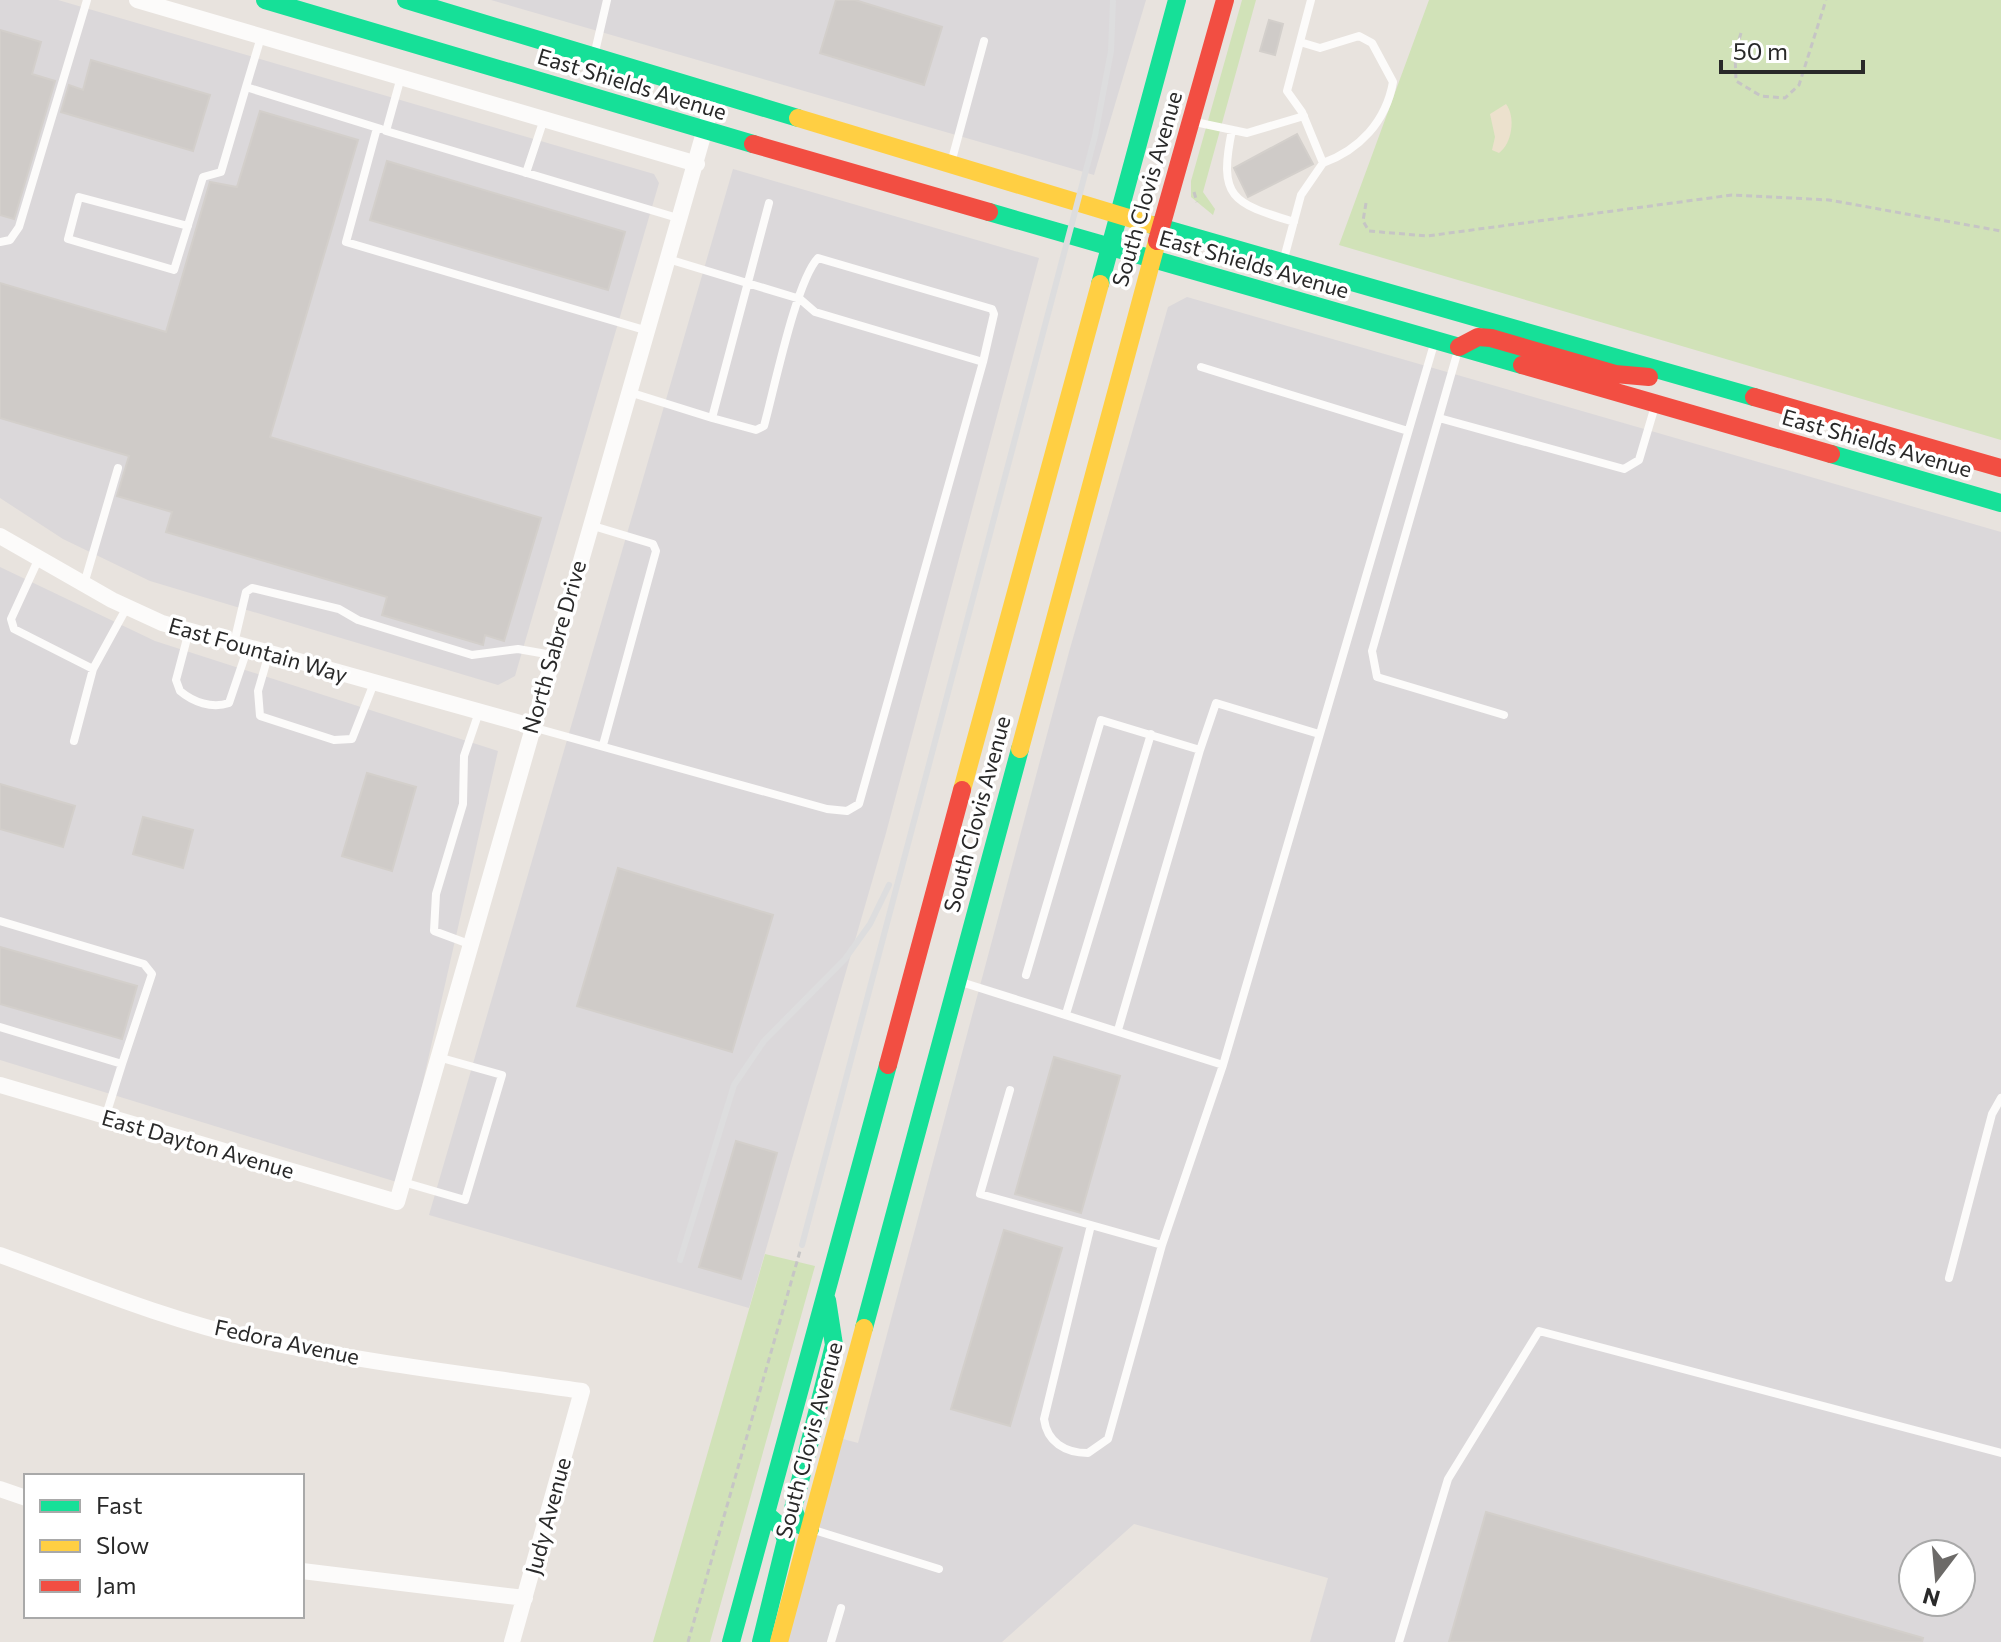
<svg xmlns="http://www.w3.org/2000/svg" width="2001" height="1642" viewBox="0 0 2001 1642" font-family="Commissioner,sans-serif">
<rect width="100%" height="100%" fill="#e8e3de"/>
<!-- industrial -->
<path fill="#dbd8da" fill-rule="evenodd" d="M 0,0 L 58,0 L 654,174 L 659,183 L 515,676 L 498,685 L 150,581 L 63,539 L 0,498 Z
M 491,0 L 1146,0 L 1094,175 Z
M 733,169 L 1039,258 L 886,833 L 749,1308 L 429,1215 Z
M 1187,297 L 2001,532 L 2001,1642 L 1310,1642 L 1328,1578 L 1134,1524 L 1002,1642 L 784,1642 L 843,1439 L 858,1443 L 1069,652 L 1168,307 ZM 1913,1554 L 1961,1554 L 1961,1602 L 1913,1602 Z
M 0,567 L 155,641 L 498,751 L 400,1183 L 0,1060 Z"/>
<!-- green -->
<path fill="#d1e2b8" d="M 1242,0 L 1256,0 L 1203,192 L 1215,209 L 1213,215 L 1191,197 L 1191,181 Z
M 1429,0 L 2001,0 L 2001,440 L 1339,245 Z
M 765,1254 L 815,1266 L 710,1642 L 653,1642 Z"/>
<!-- sand -->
<path fill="#ece1cd" d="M 1506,104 C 1516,117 1512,144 1499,153 L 1492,150 L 1495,137 L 1490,114 Z"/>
<!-- building -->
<path fill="#cfcbc8" stroke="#d3cfcb" stroke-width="2" d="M 836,0 L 855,0 L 942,27 L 924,85 L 820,53 Z
M 1269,20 L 1283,24 L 1275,55 L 1260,51 Z
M 0,30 L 41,42 L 32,74 L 55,81 L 14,219 L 0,215 Z
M 91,60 L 210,95 L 193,151 L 61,112 L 69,85 L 83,90 Z
M 260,111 L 358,140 L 270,437 L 541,518 L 504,641 L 485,635 L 483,645 L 382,615 L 387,597 L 166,532 L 172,512 L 117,496 L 129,456 L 0,418 L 0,283 L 166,332 L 210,182 L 237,187 Z
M 1297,134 L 1313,164 L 1248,197 L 1234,168 Z
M 387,161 L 625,232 L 608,290 L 370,220 Z
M 367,773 L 416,787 L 392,871 L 342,856 Z
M 0,784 L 75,806 L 63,847 L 0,829 Z
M 143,817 L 193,830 L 183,868 L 133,854 Z
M 618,868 L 773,915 L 732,1052 L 577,1006 Z
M 0,947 L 137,986 L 122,1039 L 0,1004 Z
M 1054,1057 L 1120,1076 L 1081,1213 L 1015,1194 Z
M 736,1141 L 777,1153 L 741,1279 L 699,1267 Z
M 1004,1230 L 1062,1248 L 1010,1426 L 951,1409 Z
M 1486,1512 L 1923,1638 L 1922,1642 L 1449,1642 Z"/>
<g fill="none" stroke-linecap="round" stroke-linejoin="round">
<!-- path -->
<path stroke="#c6c5c5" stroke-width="3" stroke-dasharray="6 4" stroke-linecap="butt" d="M 1741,33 L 1735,53 L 1736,81 L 1761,96 L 1785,98 L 1799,85 L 1826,0
M 1194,192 L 1197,202
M 1366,203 L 1363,221 L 1369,231 L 1427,236 L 1732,195 L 1829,200 L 2001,231
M 688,1642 L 800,1251"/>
<!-- lane -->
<path stroke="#fcfbfa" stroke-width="8" d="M 261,37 L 246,87 L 381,129
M 1300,42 L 1320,48 L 1359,36 L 1372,43 L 1393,82 C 1386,122 1359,150 1323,163
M 594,56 L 607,0
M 401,77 L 386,131 L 681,219
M 1195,122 L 1247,133 L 1304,116
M 377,128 L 346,242 L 648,331
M 1232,130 C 1218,198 1232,203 1294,222
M 951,163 L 984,41
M 526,173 L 544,119
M 769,203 L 712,418 L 756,430 L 764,426 C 774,390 796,281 818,258 L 992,309 L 994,314 L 983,362
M 188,226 L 79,197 L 68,239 L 174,270 L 203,177 L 221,172 L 246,87
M 0,242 L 10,240 L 19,227 L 87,0
M 1283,262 L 1301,195 L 1323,163 L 1302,112 L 1287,91 L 1311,0
M 1459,347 L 1372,651 L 1377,677 L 1504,715
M 1201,367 L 1408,431
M 629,392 L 712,418
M 1439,418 L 1624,469 L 1639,460 L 1655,406
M 590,525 L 653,544 L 656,551 L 603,745
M 39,558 L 11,619 L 14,629 L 93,669
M 84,584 L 118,468
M 189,631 L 176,680 L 180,691 C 193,702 212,709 229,703 L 248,647
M 234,643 L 246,592 L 252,588 L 339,609 L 358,620 L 472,655 L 518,649 L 552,655
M 269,653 L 258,691 L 260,716 L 334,740 L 352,739 L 374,683
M 532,727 L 827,809 L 847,811 L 859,804 L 983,362 L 815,312 L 800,299 L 668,259
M 74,741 L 93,669 L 127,607
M 0,921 L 144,964 L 152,974 L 122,1064 L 0,1027
M 469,944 L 434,931 L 436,894 L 463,804 L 464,756 L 479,712
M 1026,975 L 1101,720 L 1200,750 L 1216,703 L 1319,734
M 961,982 L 1223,1065
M 1066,1014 L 1151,734
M 1118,1030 L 1200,750
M 1010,1090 L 980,1194 L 1091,1225 L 1044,1419 C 1047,1442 1065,1453 1088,1453 L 1108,1439 L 1162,1245 L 1223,1065 L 1434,344
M 106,1115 L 122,1064
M 403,1182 L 465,1200 L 502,1075 L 438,1057
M 1091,1225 L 1162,1245
M 1949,1278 L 1992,1114 L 2001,1098
M 814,1530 L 939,1569
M 831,1642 L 841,1608
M 1399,1642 L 1448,1479 L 1539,1331 L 2001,1453"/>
<!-- street -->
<path stroke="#fcfbfa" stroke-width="16" d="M 137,0 L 697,164
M 0,536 L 112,600 L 162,623 L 531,726
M 0,1085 L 397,1202 L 715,94
M 0,1255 C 83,1285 167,1320 253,1339 C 362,1362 473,1375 582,1391 L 512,1642
M 0,1489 L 26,1498
M 302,1571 L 525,1598"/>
<!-- fast -->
<path stroke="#16e098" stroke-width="18" d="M 265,0 L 753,144
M 406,0 L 798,118
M 989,212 L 1522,365
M 1152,225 L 1754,397
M 1100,284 L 1177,0
M 1831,454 L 2001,503
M 864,1328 L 1020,749
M 810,1529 L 800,1525 L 793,1509 L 834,1345 L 827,1300
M 731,1642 L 888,1065
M 761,1642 L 786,1540 L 781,1527 L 766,1514"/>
<!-- slow -->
<path stroke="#ffcf43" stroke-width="18" d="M 798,118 L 1152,225
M 1020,749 L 1157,241
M 962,790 L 1100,284
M 779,1642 L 864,1328"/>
<!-- jam -->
<path stroke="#f24e42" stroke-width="18" d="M 753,144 L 989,212
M 1157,241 L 1225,0
M 1459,347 L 1478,337 L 1491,338 L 1615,374 L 1649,377
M 1522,365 L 1831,454
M 1754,397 L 2001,468
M 888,1065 L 962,790"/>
<!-- rail -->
<path stroke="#ddddde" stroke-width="6" d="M 802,1245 L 1095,136 L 1111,51 L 1113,0
M 680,1260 L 734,1085 L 764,1041 L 845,959 L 870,924 L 889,885"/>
</g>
<g text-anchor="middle" stroke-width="7" stroke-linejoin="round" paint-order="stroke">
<!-- street labels -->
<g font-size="22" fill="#292929" stroke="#fff">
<text transform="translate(632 84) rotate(17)" y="8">East Shields Avenue</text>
<text transform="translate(1147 189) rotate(-74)" y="8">South Clovis Avenue</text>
<text transform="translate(1254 264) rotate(16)" y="8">East Shields Avenue</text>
<text transform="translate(1877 443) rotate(16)" y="8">East Shields Avenue</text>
<text transform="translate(554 647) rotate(-74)" y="8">North Sabre Drive</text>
<text transform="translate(258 650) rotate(16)" y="8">East Fountain Way</text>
<text transform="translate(977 814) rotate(-75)" y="8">South Clovis Avenue</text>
<text transform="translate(198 1144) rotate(16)" y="8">East Dayton Avenue</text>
<text transform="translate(287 1342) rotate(12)" y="8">Fedora Avenue</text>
<text transform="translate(809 1440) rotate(-75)" y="8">South Clovis Avenue</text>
<text transform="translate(548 1516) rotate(-75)" y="8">Judy Avenue</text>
</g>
</g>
<!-- legend -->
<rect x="24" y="1474" width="280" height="144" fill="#ffffff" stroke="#a9a9a9" stroke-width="2"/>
<rect x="40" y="1500" width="40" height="12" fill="#16e098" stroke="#a9a9a9" stroke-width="2"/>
<text x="96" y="1514" font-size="24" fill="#292929">Fast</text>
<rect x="40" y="1540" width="40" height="12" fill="#ffcf43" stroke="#a9a9a9" stroke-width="2"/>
<text x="96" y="1554" font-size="24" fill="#292929">Slow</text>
<rect x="40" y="1580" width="40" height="12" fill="#f24e42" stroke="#a9a9a9" stroke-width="2"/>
<text x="96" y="1594" font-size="24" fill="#292929">Jam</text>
<!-- north arrow -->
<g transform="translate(1937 1578) rotate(196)"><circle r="38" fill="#ffffff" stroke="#a9a9a9" stroke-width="2"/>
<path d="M0-6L14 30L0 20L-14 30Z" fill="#6c6a68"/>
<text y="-12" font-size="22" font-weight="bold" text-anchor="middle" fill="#292929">N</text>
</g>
<!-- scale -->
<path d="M1721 60v12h142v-12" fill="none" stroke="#292929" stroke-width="4"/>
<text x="1733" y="60" font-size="24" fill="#292929" stroke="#ffffff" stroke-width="6" paint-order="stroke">50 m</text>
</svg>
